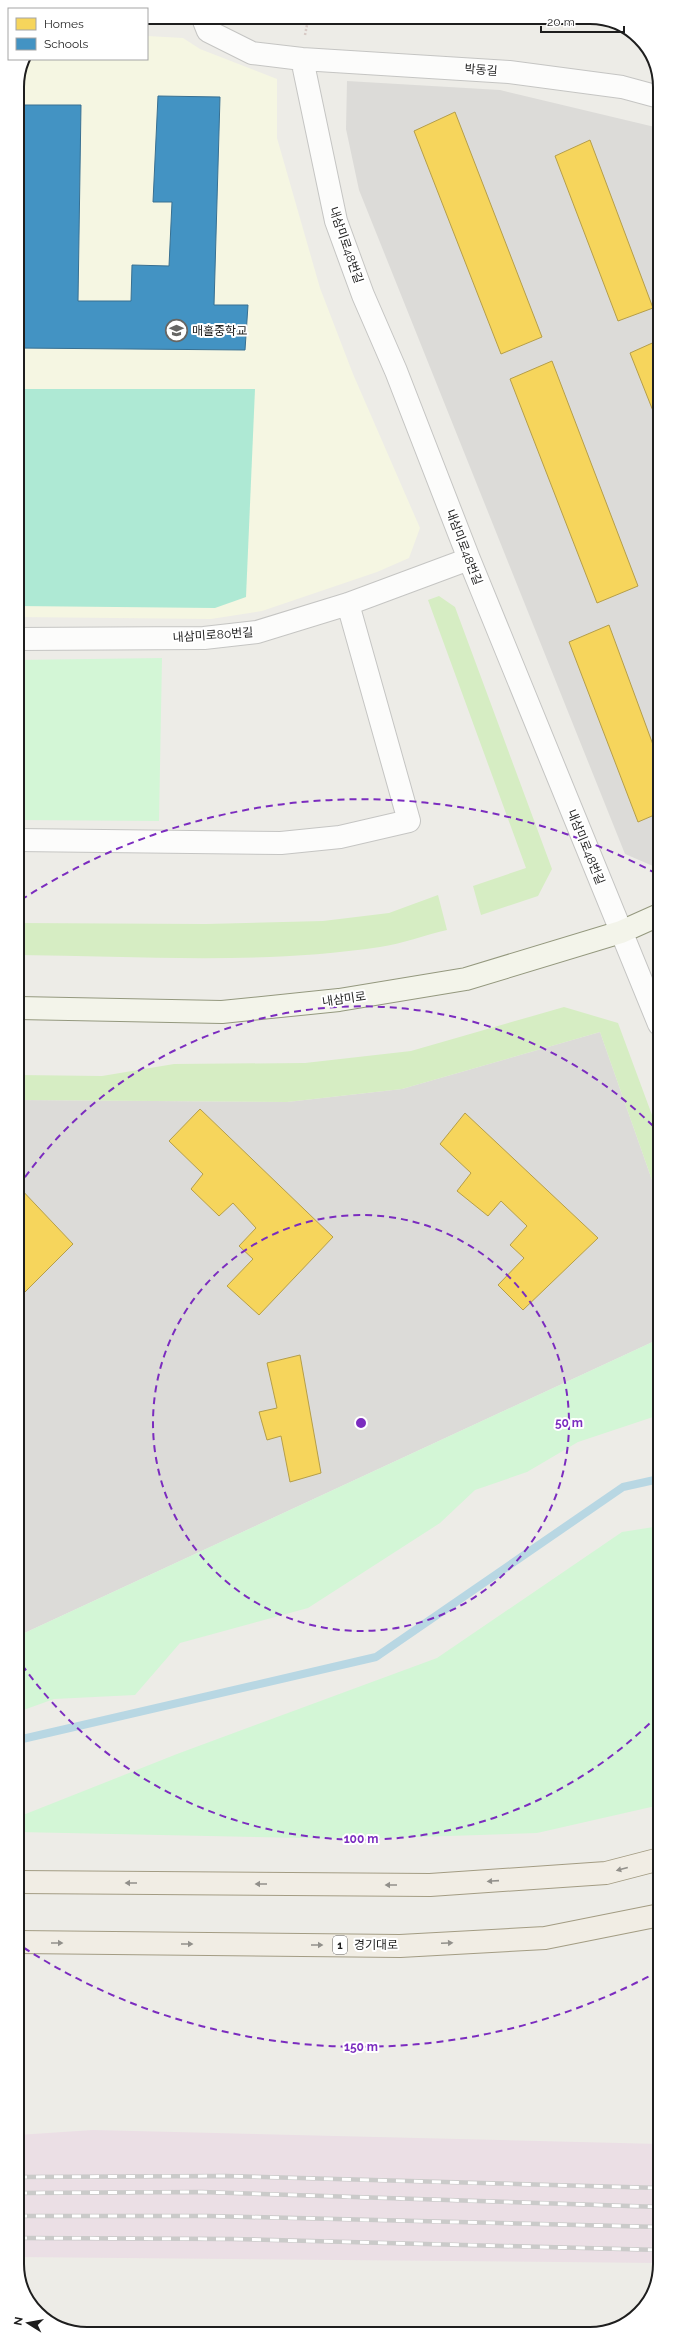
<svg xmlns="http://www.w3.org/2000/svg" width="677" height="2351" viewBox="0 0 677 2351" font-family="Raleway,'Noto Sans KR',sans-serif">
<rect width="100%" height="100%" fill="#edece7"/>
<!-- residential -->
<path fill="#dcdbd8" d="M 347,81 L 500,90 L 659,128 L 659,863 L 653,866 L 625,854 L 359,190 L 346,129 Z
M 600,1032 L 659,1200 L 659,1339 L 18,1636 L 18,1100 L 287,1102 L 402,1089 Z"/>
<!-- industrial -->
<path fill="#ebdfe5" d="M 93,2130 L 660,2144 L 660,2263 L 18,2257 L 18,2135 Z"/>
<!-- education -->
<path fill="#f5f6e2" d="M 147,36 L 183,38 L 200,49 L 277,79 L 277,138 L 320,288 L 353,374 L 420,528 L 409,558 L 377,572 L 262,611 L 211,619 L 17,617 L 17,87 L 22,60 L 147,59 Z"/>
<!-- grass -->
<path fill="#d6edc3" d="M 439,596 L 455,607 L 552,869 L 538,896 L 481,915 L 473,886 L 526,868 L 428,600 Z
M 438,895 L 447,930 C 425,935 402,944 380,947 C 260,965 138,956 18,955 L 18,923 L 206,924 L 323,921 L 389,913 Z
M 564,1007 L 618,1023 L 659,1134 L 659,1200 L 600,1032 L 402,1089 L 287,1102 L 18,1100 L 18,1075 L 102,1076 L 174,1064 L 305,1063 L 411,1051 Z"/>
<!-- park -->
<path fill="#d3f6d6" d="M 162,658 L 159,821 L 17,820 L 17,660 Z
M 659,1339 L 659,1415 L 578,1442 L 527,1472 L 475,1490 L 440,1523 L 308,1608 L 180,1643 L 135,1695 L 54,1699 L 18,1712 L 18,1636 Z
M 660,1526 L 660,1805 L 537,1833 L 355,1839 L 18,1832 L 18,1817 L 177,1754 L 437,1658 L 622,1532 Z"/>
<!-- pitch -->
<path fill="#aee9d4" d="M 17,389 L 255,389 L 246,597 L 215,608 L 17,606 Z"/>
<!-- homes -->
<path fill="#f6d55c" stroke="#b59e49" d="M 455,112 L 542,337 L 501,354 L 414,131 Z
M 590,140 L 653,308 L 618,321 L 555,156 Z
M 659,340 L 659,426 L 630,353 Z
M 552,361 L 638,586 L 597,603 L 510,379 Z
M 609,625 L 659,761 L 659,813 L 638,822 L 569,642 Z
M 200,1109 L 333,1237 L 259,1315 L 227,1286 L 253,1259 L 239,1246 L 256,1228 L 233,1203 L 219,1216 L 191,1189 L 203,1174 L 169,1141 Z
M 465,1113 L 598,1238 L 523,1310 L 498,1285 L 524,1258 L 510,1245 L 527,1226 L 501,1201 L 488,1216 L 457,1191 L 471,1173 L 440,1144 Z
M 18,1186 L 73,1244 L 18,1299 Z
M 300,1355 L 321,1473 L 290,1482 L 281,1436 L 267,1440 L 259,1412 L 277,1408 L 267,1363 Z"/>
<!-- schools -->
<path fill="#4393c3" stroke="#387092" d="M 158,96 L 220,97 L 214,305 L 248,305 L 245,350 L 17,348 L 17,105 L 81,105 L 78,301 L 131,301 L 132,265 L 169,266 L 172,202 L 153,202 Z"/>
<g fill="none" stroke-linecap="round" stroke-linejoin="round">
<!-- stream -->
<path stroke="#b8d7e3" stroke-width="8" d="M 18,1740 L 376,1657 L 623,1487 L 659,1479"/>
<defs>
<path id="street" d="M 204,21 L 208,31 L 252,53 L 302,59 L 509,72 L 622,87 L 659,97
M 302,59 L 336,221 L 363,295 L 396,371 L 469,559 L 659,1024
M 17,639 L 204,638 L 257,632 L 348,604 L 469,559
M 17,840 L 281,843 L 340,837 L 409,821 L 348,604"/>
<path id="secondary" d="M 18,1008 L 222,1012 L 339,1000 L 466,979 L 621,932 L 659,915"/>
<path id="primary" d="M 18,1882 L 430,1885 L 606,1873 L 660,1859
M 18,1942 L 400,1946 L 545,1938 L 660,1915"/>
</defs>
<!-- street casing -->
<use href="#street" stroke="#c5c5c3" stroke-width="24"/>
<!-- secondary casing -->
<use href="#secondary" stroke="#94987e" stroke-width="24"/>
<!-- primary casing -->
<use href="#primary" stroke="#a39c83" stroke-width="24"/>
<!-- path -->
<path stroke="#d7cac6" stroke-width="2.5" stroke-dasharray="2 2" stroke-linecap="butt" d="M 305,35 L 308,20"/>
<!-- street -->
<use href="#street" stroke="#fcfcfb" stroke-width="22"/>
<!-- secondary -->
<use href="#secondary" stroke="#f3f4ea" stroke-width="22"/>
<!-- primary -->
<use href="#primary" stroke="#f1ede4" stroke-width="22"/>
<defs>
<path id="rail" d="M 18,2177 L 225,2176 L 660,2188
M 18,2193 L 202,2192 L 660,2207
M 18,2216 L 209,2216 L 660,2227
M 18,2238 L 232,2239 L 660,2250"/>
</defs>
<!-- rail casing -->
<use href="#rail" stroke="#cacac9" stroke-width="4.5"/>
<!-- rail -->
<use href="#rail" stroke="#fff" stroke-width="3" stroke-dasharray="9" stroke-linecap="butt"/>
</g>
<!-- one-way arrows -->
<defs><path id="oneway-solid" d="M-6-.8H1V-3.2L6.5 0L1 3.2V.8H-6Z"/></defs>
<g fill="#92908b">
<use href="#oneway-solid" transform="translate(622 1869) rotate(165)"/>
<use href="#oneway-solid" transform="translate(493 1881) rotate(176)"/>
<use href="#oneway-solid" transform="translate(131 1883) rotate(-180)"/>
<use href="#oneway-solid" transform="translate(261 1884) rotate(-180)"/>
<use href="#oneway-solid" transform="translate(391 1885) rotate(-180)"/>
<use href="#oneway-solid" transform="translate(57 1943)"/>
<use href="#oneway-solid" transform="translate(447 1943) rotate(-3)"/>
<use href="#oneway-solid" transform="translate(187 1944)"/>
<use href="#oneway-solid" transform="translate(317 1945)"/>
</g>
<!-- distance rings -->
<g fill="none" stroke="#7b2cbf" stroke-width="2" stroke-dasharray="7 5">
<circle cx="361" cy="1423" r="208"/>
<path d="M658 1715A416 416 0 0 1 18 1659M18 1187A416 416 0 0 1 658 1131"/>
<path d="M659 1971A624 624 0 0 1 21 1946M21 900A624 624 0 0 1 659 875"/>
</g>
<!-- icons -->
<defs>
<symbol id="school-ring" viewBox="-11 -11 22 22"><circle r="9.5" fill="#fff" stroke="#666664" stroke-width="1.5"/><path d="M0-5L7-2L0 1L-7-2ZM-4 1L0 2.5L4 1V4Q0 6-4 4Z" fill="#666664"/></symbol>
</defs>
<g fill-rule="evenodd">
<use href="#school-ring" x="164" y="318" width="25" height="25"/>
</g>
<g text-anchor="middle" stroke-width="4" stroke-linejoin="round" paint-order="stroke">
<!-- shield labels -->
<rect fill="#fff" stroke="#626262" stroke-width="1" x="333" y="1936" width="14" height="18" rx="3"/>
<g font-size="11" font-weight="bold" fill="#1e1e1e">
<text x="340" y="1949">1</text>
</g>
<!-- street labels -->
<g font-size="12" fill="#1e1e1e" stroke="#fff">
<text transform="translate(481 70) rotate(4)" y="4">박동길</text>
<text transform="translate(346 245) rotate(71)" y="4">내삼미로48번길</text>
<text transform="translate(464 547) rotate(69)" y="4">내삼미로48번길</text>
<text transform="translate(213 635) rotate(-4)" y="4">내삼미로80번길</text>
<text transform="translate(586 847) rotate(68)" y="4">내삼미로48번길</text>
<text transform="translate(344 999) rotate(-8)" y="4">내삼미로</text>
<text x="376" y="1949">경기대로</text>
</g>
<!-- poi labels -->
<g font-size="12" fill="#1e1e1e" stroke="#fff" text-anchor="start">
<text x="192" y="335">매홀중학교</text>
</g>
</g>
<!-- crop -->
<path d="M0 0H677V2351H0ZM87 24H590A63 63 0 0 1 653 87V2264A63 63 0 0 1 590 2327H87A63 63 0 0 1 24 2264V87A63 63 0 0 1 87 24Z" fill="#fff" fill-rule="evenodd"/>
<path fill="none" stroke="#1e1e1e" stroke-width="2" d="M87 24H590A63 63 0 0 1 653 87V2264A63 63 0 0 1 590 2327H87A63 63 0 0 1 24 2264V87A63 63 0 0 1 87 24Z"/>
<circle cx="361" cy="1423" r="6" fill="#7b2cbf" stroke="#fff" stroke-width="2"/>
<g font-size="12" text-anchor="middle" font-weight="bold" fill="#7b2cbf" stroke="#fff" stroke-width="4" stroke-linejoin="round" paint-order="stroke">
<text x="569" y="1427">50 m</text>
<text x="361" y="1843">100 m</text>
<text x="361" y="2051">150 m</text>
</g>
<!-- legend -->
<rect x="8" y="8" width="140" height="52" fill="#ffffff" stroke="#a5a5a5"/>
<rect x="16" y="18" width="20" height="12" fill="#f6d55c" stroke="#a5a5a5"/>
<text x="44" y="28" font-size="12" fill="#1e1e1e">Homes</text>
<rect x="16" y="38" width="20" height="12" fill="#4393c3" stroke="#a5a5a5"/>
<text x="44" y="48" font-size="12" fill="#1e1e1e">Schools</text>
<!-- north arrow -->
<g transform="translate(28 2323) rotate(281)" stroke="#ffffff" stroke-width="3" paint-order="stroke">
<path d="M0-3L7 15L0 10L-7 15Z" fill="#1e1e1e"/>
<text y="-6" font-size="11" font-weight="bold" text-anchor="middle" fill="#1e1e1e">N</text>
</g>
<!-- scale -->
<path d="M541 26v6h83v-6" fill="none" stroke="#1e1e1e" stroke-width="2"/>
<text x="547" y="26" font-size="12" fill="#1e1e1e" stroke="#ffffff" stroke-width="3" paint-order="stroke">20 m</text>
</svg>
